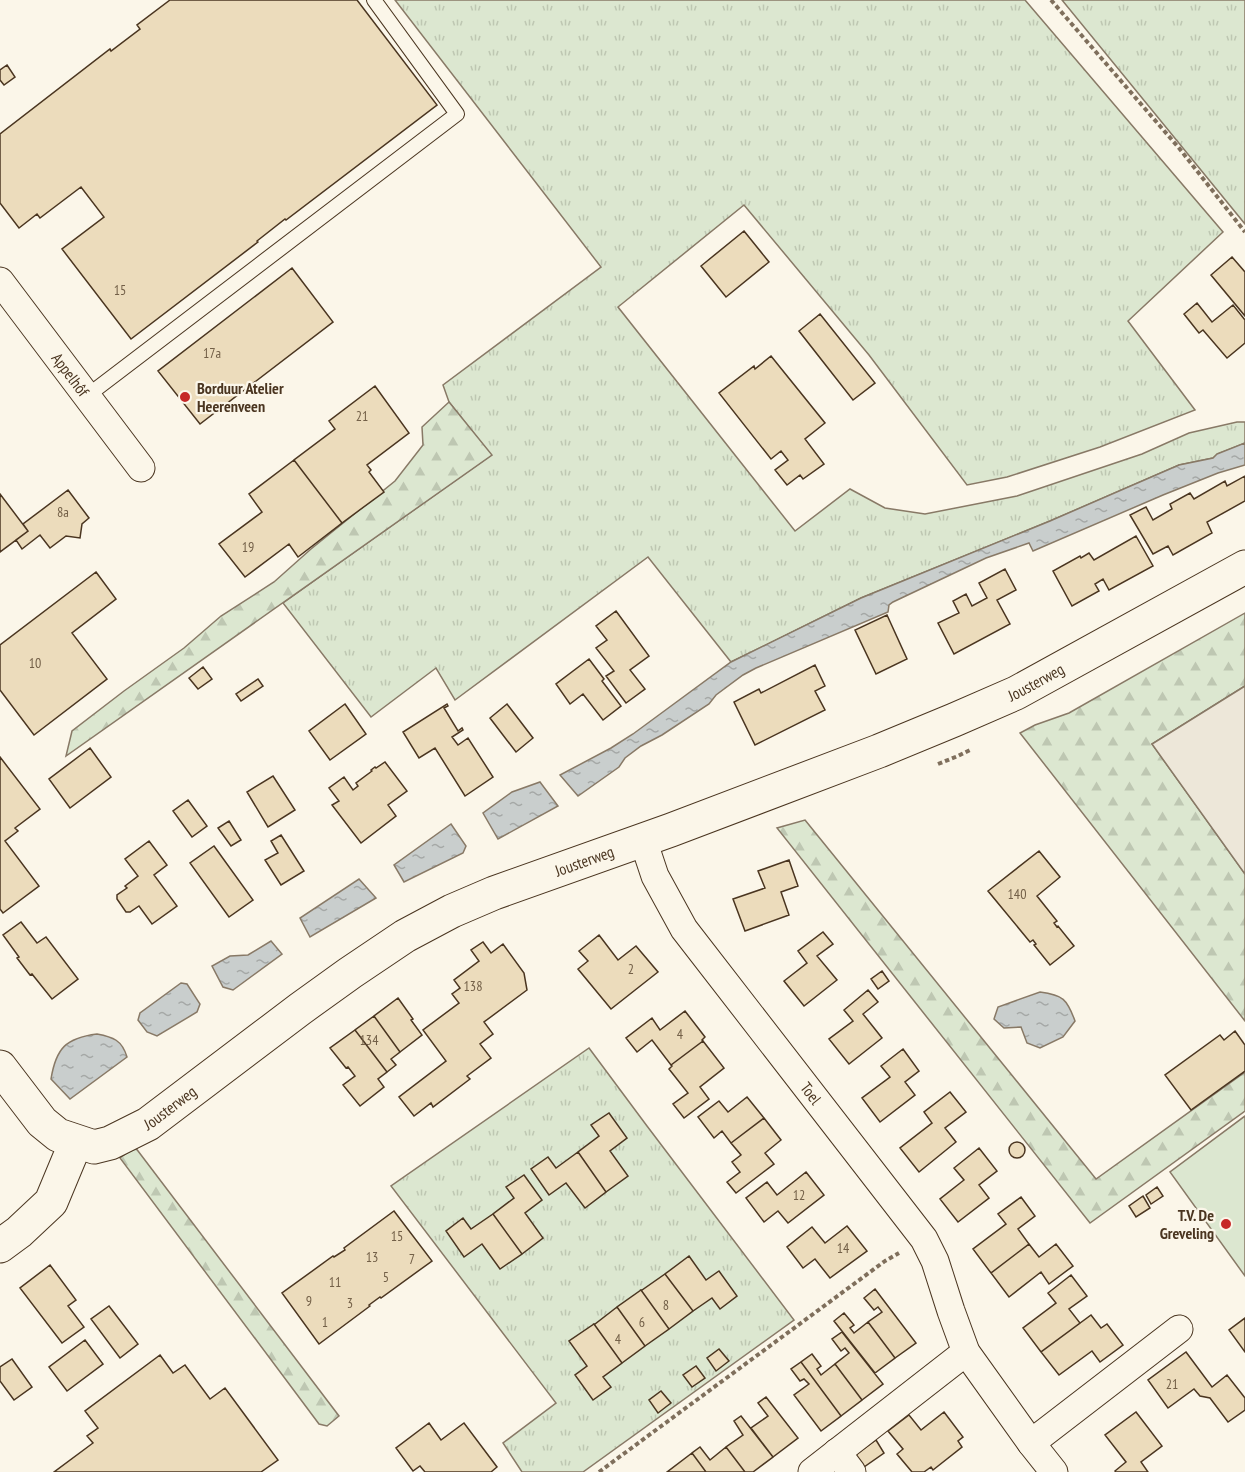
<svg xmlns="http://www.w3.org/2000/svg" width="1245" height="1472" viewBox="0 0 1245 1472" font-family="'PT Sans Narrow',sans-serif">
<defs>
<pattern id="grass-tufts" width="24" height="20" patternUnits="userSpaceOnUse" patternTransform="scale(1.5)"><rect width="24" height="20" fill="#dce7d0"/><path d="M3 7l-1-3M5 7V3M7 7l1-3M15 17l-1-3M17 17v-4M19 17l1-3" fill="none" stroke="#bec7b2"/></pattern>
<pattern id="forest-firs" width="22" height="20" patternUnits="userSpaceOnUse" patternTransform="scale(1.5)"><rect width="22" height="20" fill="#dce7d0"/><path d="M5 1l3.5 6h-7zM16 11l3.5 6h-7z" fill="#bec7b2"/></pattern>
<pattern id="water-ripples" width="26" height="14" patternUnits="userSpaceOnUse" patternTransform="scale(1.5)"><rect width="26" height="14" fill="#c9cecd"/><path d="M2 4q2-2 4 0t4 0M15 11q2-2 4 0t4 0" fill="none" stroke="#a5a8a6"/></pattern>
</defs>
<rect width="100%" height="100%" fill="#fbf6e9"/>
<!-- grass -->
<path fill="url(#grass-tufts)" stroke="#887966" stroke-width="1.5" d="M 395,0 L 1025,0 L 1223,232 L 1128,321 L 1195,410 L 1100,447 L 1007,477 L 967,485 L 869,355 L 744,205 L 618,307 L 795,531 L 850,489 L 885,508 L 925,514 L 1017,496 L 1142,454 L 1189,433 L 1237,422 L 1245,422 L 1245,443 L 1218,454 L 1213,458 L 1179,465 L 1050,521 L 861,598 L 731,662 L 648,557 L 455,700 L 436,668 L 371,717 L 283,603 L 491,455 L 449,402 L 443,385 L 601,267 Z
M 1062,0 L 1245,0 L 1245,224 Z
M 589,1048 L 647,1126 L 794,1320 L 583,1472 L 522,1472 L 503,1443 L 556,1403 L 391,1186 Z"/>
<!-- forest -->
<path fill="url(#forest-firs)" stroke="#887966" stroke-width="1.5" d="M 449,402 L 492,455 L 66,756 L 72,731 L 124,691 L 184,648 L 221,616 L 274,582 L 311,549 L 395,481 L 423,445 L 422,427 Z
M 1245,613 L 1245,686 L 1152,744 L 1245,874 L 1245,1021 L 1020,733 L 1035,725 L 1069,713 Z
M 805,820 L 1096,1179 L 1245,1072 L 1245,1111 L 1090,1223 L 777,828 Z
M 135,1147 L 339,1416 L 327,1426 L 319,1424 L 120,1158 Z"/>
<!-- garden -->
<path fill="#dce7d0" stroke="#887966" stroke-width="1.5" d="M 1245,1116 L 1245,1276 L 1170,1172 Z"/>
<!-- parking -->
<path fill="#ede7d9" stroke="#887966" stroke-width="1.5" d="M 1245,686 L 1245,874 L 1152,744 Z"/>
<!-- water -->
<path fill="url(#water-ripples)" stroke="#887966" stroke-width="1.5" d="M 1245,443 L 1245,465 L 1218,473 L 1163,495 L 1033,551 L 1029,543 L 986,558 L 893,602 L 889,605 L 888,612 L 756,668 L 743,675 L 716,695 L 709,704 L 662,735 L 641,746 L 625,758 L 619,767 L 578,796 L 560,775 L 611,748 L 633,734 L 731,662 L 861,598 L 1050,521 L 1179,465 L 1213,458 L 1217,454 Z
M 540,782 L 558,806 L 498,839 L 483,813 L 512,792 Z
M 451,824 L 466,846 L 463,853 L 404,882 L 394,865 Z
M 359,879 L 376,898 L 310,937 L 300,918 Z
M 271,941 L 282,954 L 233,990 L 223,987 L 212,966 L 230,956 L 248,955 Z
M 181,983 L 187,984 L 200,1004 L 197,1012 L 157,1036 L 147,1032 L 138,1020 L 140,1013 Z
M 1040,992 C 1063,995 1067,999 1075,1021 L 1063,1037 L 1040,1048 L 1027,1043 L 1021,1027 L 1004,1028 L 994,1019 L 998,1007 Z
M 97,1034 C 113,1037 122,1040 127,1057 L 70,1099 L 51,1079 C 56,1048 66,1038 97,1034 Z"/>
<!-- building -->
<path fill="#ecdcbc" stroke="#4a3520" stroke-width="1.5" d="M 170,0 L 357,0 L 437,105 L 286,220 L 285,219 L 257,241 L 258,242 L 131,339 L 62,249 L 104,217 L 81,187 L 40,218 L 37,214 L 19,228 L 0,203 L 0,134 L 110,49 L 111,51 L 140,29 L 137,25 Z
M 7,65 L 15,77 L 4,85 L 0,80 L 0,70 Z
M 744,231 L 769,262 L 726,297 L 701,266 Z
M 1232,257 L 1245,272 L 1245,316 L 1211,275 Z
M 292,268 L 333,322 L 200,424 L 158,371 Z
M 1197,303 L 1212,322 L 1233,305 L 1245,320 L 1245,343 L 1227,358 L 1203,330 L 1199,333 L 1184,314 Z
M 820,314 L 875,383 L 853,400 L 799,331 Z
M 771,356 L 825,423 L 805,439 L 824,464 L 803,479 L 800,475 L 787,485 L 775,470 L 788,460 L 781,451 L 771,459 L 719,393 L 754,366 L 755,369 Z
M 375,386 L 409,433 L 367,465 L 371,470 L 369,472 L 384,492 L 342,523 L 294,460 L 335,429 L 329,421 Z
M 294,460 L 342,523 L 298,557 L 289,544 L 245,577 L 219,544 L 262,512 L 249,494 Z
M 1245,476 L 1245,501 L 1207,522 L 1212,533 L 1173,555 L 1168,546 L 1153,554 L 1130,515 L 1146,507 L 1153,520 L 1172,509 L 1170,504 L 1190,493 L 1194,499 L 1225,481 L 1227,486 Z
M 68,490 L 89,518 L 82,524 L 80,538 L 66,536 L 50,548 L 40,535 L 22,549 L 16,540 L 28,531 L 23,524 Z
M 0,494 L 28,531 L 0,552 Z
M 1136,536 L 1153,566 L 1109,590 L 1103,579 L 1095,584 L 1099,591 L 1072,606 L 1053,571 L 1080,556 L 1081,558 L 1089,553 L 1094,560 Z
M 1005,569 L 1016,590 L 997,600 L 1010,624 L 954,654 L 938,623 L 959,613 L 953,601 L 966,594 L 972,606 L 987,598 L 979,583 Z
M 96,572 L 116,599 L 72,633 L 107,679 L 34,735 L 0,690 L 0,645 Z
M 616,611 L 649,656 L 630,670 L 645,689 L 626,703 L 606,676 L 614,671 L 596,648 L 607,640 L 596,626 Z
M 887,615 L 907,659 L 876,674 L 855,630 Z
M 589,659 L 604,679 L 602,681 L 621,706 L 603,720 L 583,694 L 570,704 L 556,684 Z
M 815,665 L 825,686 L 815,691 L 825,710 L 755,745 L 734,702 L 759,689 L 761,693 Z
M 203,667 L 212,679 L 198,689 L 189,678 Z
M 258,679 L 263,686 L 241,701 L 236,694 Z
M 345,704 L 366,734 L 330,760 L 309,731 Z
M 447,704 L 448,706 L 444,708 L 458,731 L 462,728 L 463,730 L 452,737 L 458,745 L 468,738 L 493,777 L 465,796 L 435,748 L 419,758 L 403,732 Z
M 507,704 L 533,738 L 516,752 L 490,718 Z
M 90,748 L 111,777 L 70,808 L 49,779 Z
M 0,757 L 40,809 L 15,828 L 18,831 L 5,841 L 39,886 L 3,913 L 0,909 Z
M 385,762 L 407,791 L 388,805 L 396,816 L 361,843 L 332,805 L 339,801 L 329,788 L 344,777 L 353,790 L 358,786 L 356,783 L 372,771 L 371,770 L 375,767 L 376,768 Z
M 273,776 L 295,810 L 268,827 L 247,792 Z
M 188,800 L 207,826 L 192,837 L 173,811 Z
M 229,821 L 241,840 L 231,846 L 218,828 Z
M 281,835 L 304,871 L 281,885 L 265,860 L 278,853 L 271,841 Z
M 149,841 L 167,865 L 154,875 L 177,906 L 152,924 L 139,906 L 130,912 L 126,912 L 117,899 L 117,895 L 127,888 L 125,886 L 138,876 L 125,859 Z
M 214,846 L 253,900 L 229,917 L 190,863 Z
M 1039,851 L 1060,877 L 1037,896 L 1057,921 L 1054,923 L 1057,927 L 1058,926 L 1074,946 L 1050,965 L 1034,945 L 1036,944 L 1033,940 L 1030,942 L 988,891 Z
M 789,860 L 798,886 L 781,892 L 789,915 L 745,931 L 733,899 L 765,888 L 758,871 Z
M 21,922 L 37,943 L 46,937 L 78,979 L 52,999 L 32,974 L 30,975 L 17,958 L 19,957 L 3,935 Z
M 823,932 L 833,944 L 817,956 L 837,980 L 804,1006 L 784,981 L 807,963 L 798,951 Z
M 599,935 L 618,960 L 636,946 L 658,972 L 611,1009 L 578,969 L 588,961 L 579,951 Z
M 483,942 L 491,953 L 503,944 L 524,973 L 527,990 L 484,1022 L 493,1034 L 480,1044 L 491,1058 L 467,1076 L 470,1079 L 433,1107 L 431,1103 L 414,1116 L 399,1097 L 446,1061 L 423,1030 L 459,1003 L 452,994 L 460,988 L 454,980 L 479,961 L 471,950 Z
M 882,971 L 889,981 L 878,989 L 871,979 Z
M 868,990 L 878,1002 L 863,1014 L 882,1038 L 849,1064 L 829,1039 L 853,1021 L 844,1010 Z
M 398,998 L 413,1019 L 411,1020 L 422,1035 L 400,1052 L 374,1016 Z
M 685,1011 L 705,1037 L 702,1040 L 703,1041 L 671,1065 L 652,1040 L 637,1052 L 626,1038 L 652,1018 L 660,1030 Z
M 374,1016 L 400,1052 L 391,1059 L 396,1065 L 387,1072 L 355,1030 Z
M 355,1030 L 387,1072 L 378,1079 L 384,1087 L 360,1106 L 343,1085 L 355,1076 L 348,1067 L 346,1068 L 330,1048 Z
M 1235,1031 L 1245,1045 L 1245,1071 L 1191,1110 L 1165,1075 L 1220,1035 L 1224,1040 Z
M 703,1041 L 724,1068 L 700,1087 L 709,1099 L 684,1118 L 673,1104 L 688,1093 L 669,1069 L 672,1066 L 671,1065 Z
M 903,1049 L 919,1071 L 905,1082 L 915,1095 L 880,1122 L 862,1098 L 890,1077 L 881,1066 Z
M 950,1092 L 966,1112 L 945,1128 L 956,1142 L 919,1172 L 900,1148 L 932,1123 L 924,1112 Z
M 747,1097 L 764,1118 L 731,1143 L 722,1131 L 714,1138 L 698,1117 L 719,1101 L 728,1112 Z
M 609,1113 L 627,1138 L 610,1151 L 628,1176 L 606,1192 L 578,1152 L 599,1136 L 591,1125 Z
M 764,1118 L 781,1140 L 765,1153 L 774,1164 L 736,1193 L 727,1182 L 740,1172 L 732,1162 L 741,1155 L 731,1143 Z
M1009 1150a8 8 0 1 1 16 0a8 8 0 1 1-16 0Z
M 979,1148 L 997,1171 L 979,1185 L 989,1198 L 958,1222 L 940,1199 L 964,1180 L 954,1168 Z
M 578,1152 L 606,1192 L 585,1208 L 566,1183 L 549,1195 L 531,1169 L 548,1157 L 556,1168 Z
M 806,1172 L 824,1195 L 788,1223 L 778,1211 L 764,1222 L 746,1198 L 767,1182 L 777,1195 Z
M 524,1175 L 542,1200 L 525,1213 L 543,1238 L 522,1254 L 493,1214 L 514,1198 L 506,1187 Z
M 1157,1187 L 1163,1196 L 1151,1204 L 1146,1195 Z
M 1143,1196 L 1150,1208 L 1136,1217 L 1129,1206 Z
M 1021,1197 L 1035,1216 L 1018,1229 L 1029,1244 L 991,1273 L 973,1249 L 1006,1224 L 998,1214 Z
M 394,1211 L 432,1261 L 381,1298 L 380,1297 L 369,1305 L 370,1306 L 319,1344 L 282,1293 L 333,1256 L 334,1257 L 345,1250 L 344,1248 Z
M 493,1214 L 522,1254 L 500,1269 L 482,1244 L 464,1257 L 446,1231 L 463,1218 L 471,1229 Z
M 847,1226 L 867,1251 L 830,1278 L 815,1259 L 803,1268 L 787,1247 L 812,1227 L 825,1243 Z
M 1029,1244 L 1039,1257 L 1056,1244 L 1073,1266 L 1049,1284 L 1041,1272 L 1009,1297 L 991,1273 Z
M 689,1256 L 706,1280 L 719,1271 L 737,1296 L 720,1309 L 712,1298 L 693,1311 L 665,1274 Z
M 50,1265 L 76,1300 L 68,1306 L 84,1327 L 62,1343 L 20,1288 Z
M 665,1274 L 693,1311 L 669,1329 L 641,1290 L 642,1290 Z
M 1071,1275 L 1087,1296 L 1069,1309 L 1080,1323 L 1041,1352 L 1023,1328 L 1056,1303 L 1048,1293 Z
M 875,1289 L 916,1343 L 895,1358 L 868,1322 L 882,1312 L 878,1307 L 874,1310 L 864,1298 Z
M 641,1290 L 669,1329 L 645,1346 L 617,1307 Z
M 109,1306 L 138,1344 L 120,1358 L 91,1319 Z
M 617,1307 L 645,1346 L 622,1363 L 594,1324 L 595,1324 Z
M 844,1313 L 854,1325 L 850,1328 L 854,1333 L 868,1322 L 895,1358 L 875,1373 L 834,1321 Z
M 1091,1315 L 1101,1328 L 1107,1324 L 1123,1345 L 1100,1362 L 1092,1351 L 1059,1375 L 1041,1352 Z
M 1245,1318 L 1245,1352 L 1229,1330 Z
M 594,1324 L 622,1363 L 603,1377 L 611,1387 L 593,1400 L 575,1375 L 587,1366 L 569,1341 Z
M 842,1332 L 883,1384 L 862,1400 L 835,1364 L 849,1353 L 845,1348 L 841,1351 L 832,1339 Z
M 85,1340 L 103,1364 L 67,1391 L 49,1367 Z
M 719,1349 L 729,1361 L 716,1371 L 707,1358 Z
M 1186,1352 L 1212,1387 L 1227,1375 L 1245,1398 L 1245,1410 L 1228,1422 L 1210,1398 L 1200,1396 L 1194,1389 L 1168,1408 L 1148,1380 Z
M 812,1354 L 821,1366 L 817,1369 L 821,1375 L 835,1364 L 862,1400 L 841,1416 L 801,1362 Z
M 160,1355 L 173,1373 L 185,1365 L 210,1399 L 225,1388 L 278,1460 L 261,1472 L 54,1472 L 93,1443 L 87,1436 L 98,1428 L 85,1411 Z
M 12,1359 L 32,1387 L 14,1400 L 0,1381 L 0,1367 Z
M 801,1362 L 841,1416 L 821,1431 L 794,1395 L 809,1384 L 804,1379 L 800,1381 L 791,1369 Z
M 696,1366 L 705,1378 L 692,1387 L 683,1375 Z
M 661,1391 L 671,1403 L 658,1413 L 649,1400 Z
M 766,1397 L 798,1438 L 773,1457 L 751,1428 L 768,1416 L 758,1403 Z
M 944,1412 L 963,1437 L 958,1441 L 962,1447 L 933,1470 L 931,1467 L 924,1472 L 912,1472 L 897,1454 L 903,1449 L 888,1431 L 909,1415 L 921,1430 Z
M 1136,1412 L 1162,1446 L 1141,1462 L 1148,1472 L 1116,1472 L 1115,1471 L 1126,1462 L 1105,1435 Z
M 741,1416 L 773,1457 L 753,1472 L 745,1472 L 726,1447 L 743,1435 L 734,1421 Z
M 429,1423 L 441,1440 L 464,1423 L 497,1467 L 491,1472 L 425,1472 L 420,1466 L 413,1471 L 396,1448 Z
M 876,1440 L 884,1453 L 864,1467 L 855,1455 Z
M 700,1447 L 710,1460 L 726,1447 L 745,1472 L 706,1472 L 692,1453 Z
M 692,1453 L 706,1472 L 667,1472 Z"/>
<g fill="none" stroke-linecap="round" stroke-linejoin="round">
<defs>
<path id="lane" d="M 87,396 L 457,114 L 374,0"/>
<g id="street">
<path id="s1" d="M 0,281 L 141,468"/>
<path id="s2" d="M 643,840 L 655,876 L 684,929 L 924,1239 L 935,1261 L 951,1311 L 966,1352 L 1031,1443 L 1054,1472"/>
<path d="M 1031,1443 L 1179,1329"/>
<path d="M 837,1452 L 852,1472"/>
<path d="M 812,1472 L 966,1352"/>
</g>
<g id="secondary">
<path id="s3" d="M 0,1067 L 42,1122 L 58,1135 L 94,1147 L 110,1143 L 148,1124 L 300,1009 L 350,973 L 405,936 L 452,911 L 494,893 L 671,830 L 879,751 L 954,720 L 1016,693 L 1245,567"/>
<path d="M 0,1246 L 19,1232 L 51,1202 L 76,1142"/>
</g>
</defs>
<!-- lane casing -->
<use href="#lane" stroke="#4a3520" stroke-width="16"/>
<!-- street casing -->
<use href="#street" stroke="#4a3520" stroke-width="29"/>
<!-- secondary casing -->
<use href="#secondary" stroke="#4a3520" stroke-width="35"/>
<!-- path -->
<path stroke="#7f6f5c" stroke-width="4" stroke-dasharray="4.5 3" stroke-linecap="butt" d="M 1051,0 L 1179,148 L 1245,232
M 938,764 L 958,756 L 970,750
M 599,1472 L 885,1261 L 899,1253"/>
<!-- lane -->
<use href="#lane" stroke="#fbf6e9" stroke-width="14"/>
<!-- street -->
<use href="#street" stroke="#fbf6e9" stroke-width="27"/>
<!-- secondary -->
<use href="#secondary" stroke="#fbf6e9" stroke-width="33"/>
</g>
<!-- markers -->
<g fill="#c62828" stroke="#fbf6e9" stroke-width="2">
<circle cx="185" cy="397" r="6"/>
<circle cx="1226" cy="1224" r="6"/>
</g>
<g text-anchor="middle" stroke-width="4.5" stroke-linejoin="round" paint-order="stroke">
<!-- number labels -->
<g font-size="14" fill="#725f47">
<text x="120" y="295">15</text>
<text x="212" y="358">17a</text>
<text x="362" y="421">21</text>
<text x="63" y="517">8a</text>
<text x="248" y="552">19</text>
<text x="35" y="668">10</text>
<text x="1017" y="899">140</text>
<text x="631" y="974">2</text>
<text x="473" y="991">138</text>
<text x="680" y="1039">4</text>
<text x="369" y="1045">134</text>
<text x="799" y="1200">12</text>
<text x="397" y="1241">15</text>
<text x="843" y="1253">14</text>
<text x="372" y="1262">13</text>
<text x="412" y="1264">7</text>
<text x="386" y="1282">5</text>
<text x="335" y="1287">11</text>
<text x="309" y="1306">9</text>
<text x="350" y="1308">3</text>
<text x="666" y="1310">8</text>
<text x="325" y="1327">1</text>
<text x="642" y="1327">6</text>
<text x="618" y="1344">4</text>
<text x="1172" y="1389">21</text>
</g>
<!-- street labels -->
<g font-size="16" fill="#4a3520" stroke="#fbf6e9">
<text dy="6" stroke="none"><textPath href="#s1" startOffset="117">Appelhôf</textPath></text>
<text dy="6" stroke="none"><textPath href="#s3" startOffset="1186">Jousterweg</textPath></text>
<text dy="6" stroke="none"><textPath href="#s3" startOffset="700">Jousterweg</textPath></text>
<text dy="6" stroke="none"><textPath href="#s2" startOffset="306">Toel</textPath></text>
<text dy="6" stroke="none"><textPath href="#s3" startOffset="214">Jousterweg</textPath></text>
</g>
<!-- poi labels -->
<g font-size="16" font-weight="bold" fill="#4a3520" stroke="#fbf6e9" text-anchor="start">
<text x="197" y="394">Borduur Atelier<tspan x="197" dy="18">Heerenveen</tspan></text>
<text x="1214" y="1221" text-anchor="end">T.V. De<tspan x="1214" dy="18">Greveling</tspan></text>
</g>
</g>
</svg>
